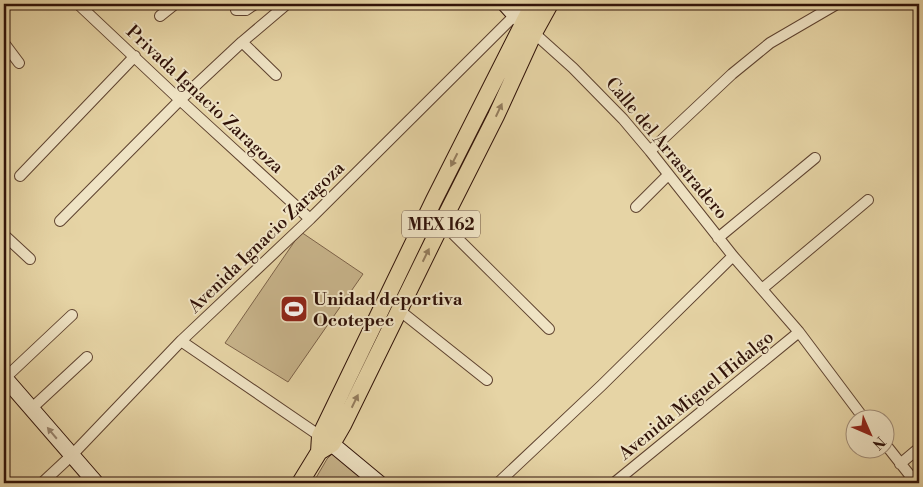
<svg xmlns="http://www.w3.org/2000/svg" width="923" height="487" viewBox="0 0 923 487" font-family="'Libre Bodoni',serif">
<rect width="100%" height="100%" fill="#e6d4a5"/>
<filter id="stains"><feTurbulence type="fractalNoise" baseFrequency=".004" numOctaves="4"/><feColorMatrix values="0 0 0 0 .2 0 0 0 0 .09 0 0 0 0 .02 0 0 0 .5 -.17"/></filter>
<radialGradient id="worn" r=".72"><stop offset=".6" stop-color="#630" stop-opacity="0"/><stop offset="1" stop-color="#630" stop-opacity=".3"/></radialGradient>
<!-- green -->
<path fill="#c7b38a" stroke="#7c6249" d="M 301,232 L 363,274 L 288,382 L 225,343 Z
M 333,453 L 369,483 L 313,483 L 327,459 Z"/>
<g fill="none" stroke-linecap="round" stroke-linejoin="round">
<defs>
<path id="street" d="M 78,4 L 180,100 L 310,219
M 236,10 L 246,10 L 255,4
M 160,16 L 175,4
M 534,33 L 573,68 L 623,119 L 650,151 L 733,256 L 799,332 L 865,420
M 242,42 L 276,75
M 4,43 L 19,63
M 650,151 L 732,74 L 770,43 L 837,4
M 20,176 L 135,56
M 636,207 L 668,175
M 60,221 L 180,100 L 242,42 L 287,4
M 442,223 L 549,329
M 4,235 L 30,259
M 718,238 L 815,158
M 762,289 L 868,200
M 399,310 L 487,380
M 181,341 L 320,436
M 5,378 L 72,315
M 32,408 L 87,357
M 886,445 L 916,483
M 900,464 L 919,448
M 42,483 L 71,456 L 181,341 L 310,219 L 515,15
M 498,483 L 602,385 L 733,256
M 614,483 L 799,332"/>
<path id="secondary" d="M 505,4 L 515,15 L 531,30
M 4,377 L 96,483
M 322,438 L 332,444 L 379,483"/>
<path id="primary" d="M 319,452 L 320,436 L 434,200 L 533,4
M 300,483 L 319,452 L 332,444 L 343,425 L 442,223 L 496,116 L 534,33 L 550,4"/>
</defs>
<!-- street casing -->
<use href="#street" stroke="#5e422f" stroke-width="12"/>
<!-- secondary casing -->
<use href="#secondary" stroke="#301208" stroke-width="17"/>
<!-- primary casing -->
<use href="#primary" stroke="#301208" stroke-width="18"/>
<!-- street -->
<use href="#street" stroke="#efe3c4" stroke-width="10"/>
<!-- secondary -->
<use href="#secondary" stroke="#efe3c4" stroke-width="15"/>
<!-- primary -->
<use href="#primary" stroke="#e6d4a5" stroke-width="16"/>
</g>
<!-- one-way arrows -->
<defs><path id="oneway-solid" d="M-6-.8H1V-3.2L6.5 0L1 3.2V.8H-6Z" transform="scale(1.25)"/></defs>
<g fill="#947d5e">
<use href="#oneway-solid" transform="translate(499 110) rotate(-65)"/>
<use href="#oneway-solid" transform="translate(454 160) rotate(117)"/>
<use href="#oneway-solid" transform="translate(426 255) rotate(-64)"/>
<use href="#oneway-solid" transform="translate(355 401) rotate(-64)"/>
</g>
<use fill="#99856f" href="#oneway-solid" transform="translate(52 433) rotate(-130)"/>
<!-- icons -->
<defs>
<symbol id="stadium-square" viewBox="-11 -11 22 22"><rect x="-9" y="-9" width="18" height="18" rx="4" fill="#8f2418" stroke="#efe3c4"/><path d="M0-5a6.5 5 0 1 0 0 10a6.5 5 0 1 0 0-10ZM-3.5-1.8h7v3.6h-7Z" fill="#fff"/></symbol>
</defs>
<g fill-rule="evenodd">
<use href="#stadium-square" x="278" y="293" width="32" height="32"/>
</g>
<g text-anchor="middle" stroke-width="4" stroke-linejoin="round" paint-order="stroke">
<!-- shield labels -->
<rect fill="#efe3c4" stroke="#695140" stroke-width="1" x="402" y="210.5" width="78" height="27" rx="4"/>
<g font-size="16" font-weight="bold" fill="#301208">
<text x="441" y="230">MEX 162</text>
</g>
<!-- street labels -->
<g font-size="18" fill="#301208" stroke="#efe3c4">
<text transform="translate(205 99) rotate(43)" y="6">Privada Ignacio Zaragoza</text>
<text transform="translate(667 148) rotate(50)" y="6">Calle del Arrastradero</text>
<text transform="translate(266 237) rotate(-44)" y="6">Avenida Ignacio Zaragoza</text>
<text transform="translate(696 395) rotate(-39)" y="6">Avenida Miguel Hidalgo</text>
</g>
<!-- poi labels -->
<g font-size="18" font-weight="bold" fill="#301208" stroke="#efe3c4" text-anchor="start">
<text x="313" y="305">Unidad deportiva<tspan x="313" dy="21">Ocotepec</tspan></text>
</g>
</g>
<!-- margin -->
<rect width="923" height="487" fill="none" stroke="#e6d4a5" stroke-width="20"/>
<rect x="5" y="5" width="913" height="477" fill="none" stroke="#301208" stroke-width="2.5"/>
<rect x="10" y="10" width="903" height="467" fill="none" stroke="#301208"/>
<!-- north arrow -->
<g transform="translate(870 434) rotate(135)"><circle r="24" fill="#efe3c4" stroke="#a38f79"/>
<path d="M0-4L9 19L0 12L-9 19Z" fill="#8f2418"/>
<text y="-8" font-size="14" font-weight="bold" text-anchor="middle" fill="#301208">N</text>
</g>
<rect width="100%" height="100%" filter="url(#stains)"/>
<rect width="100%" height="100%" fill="url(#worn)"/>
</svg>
